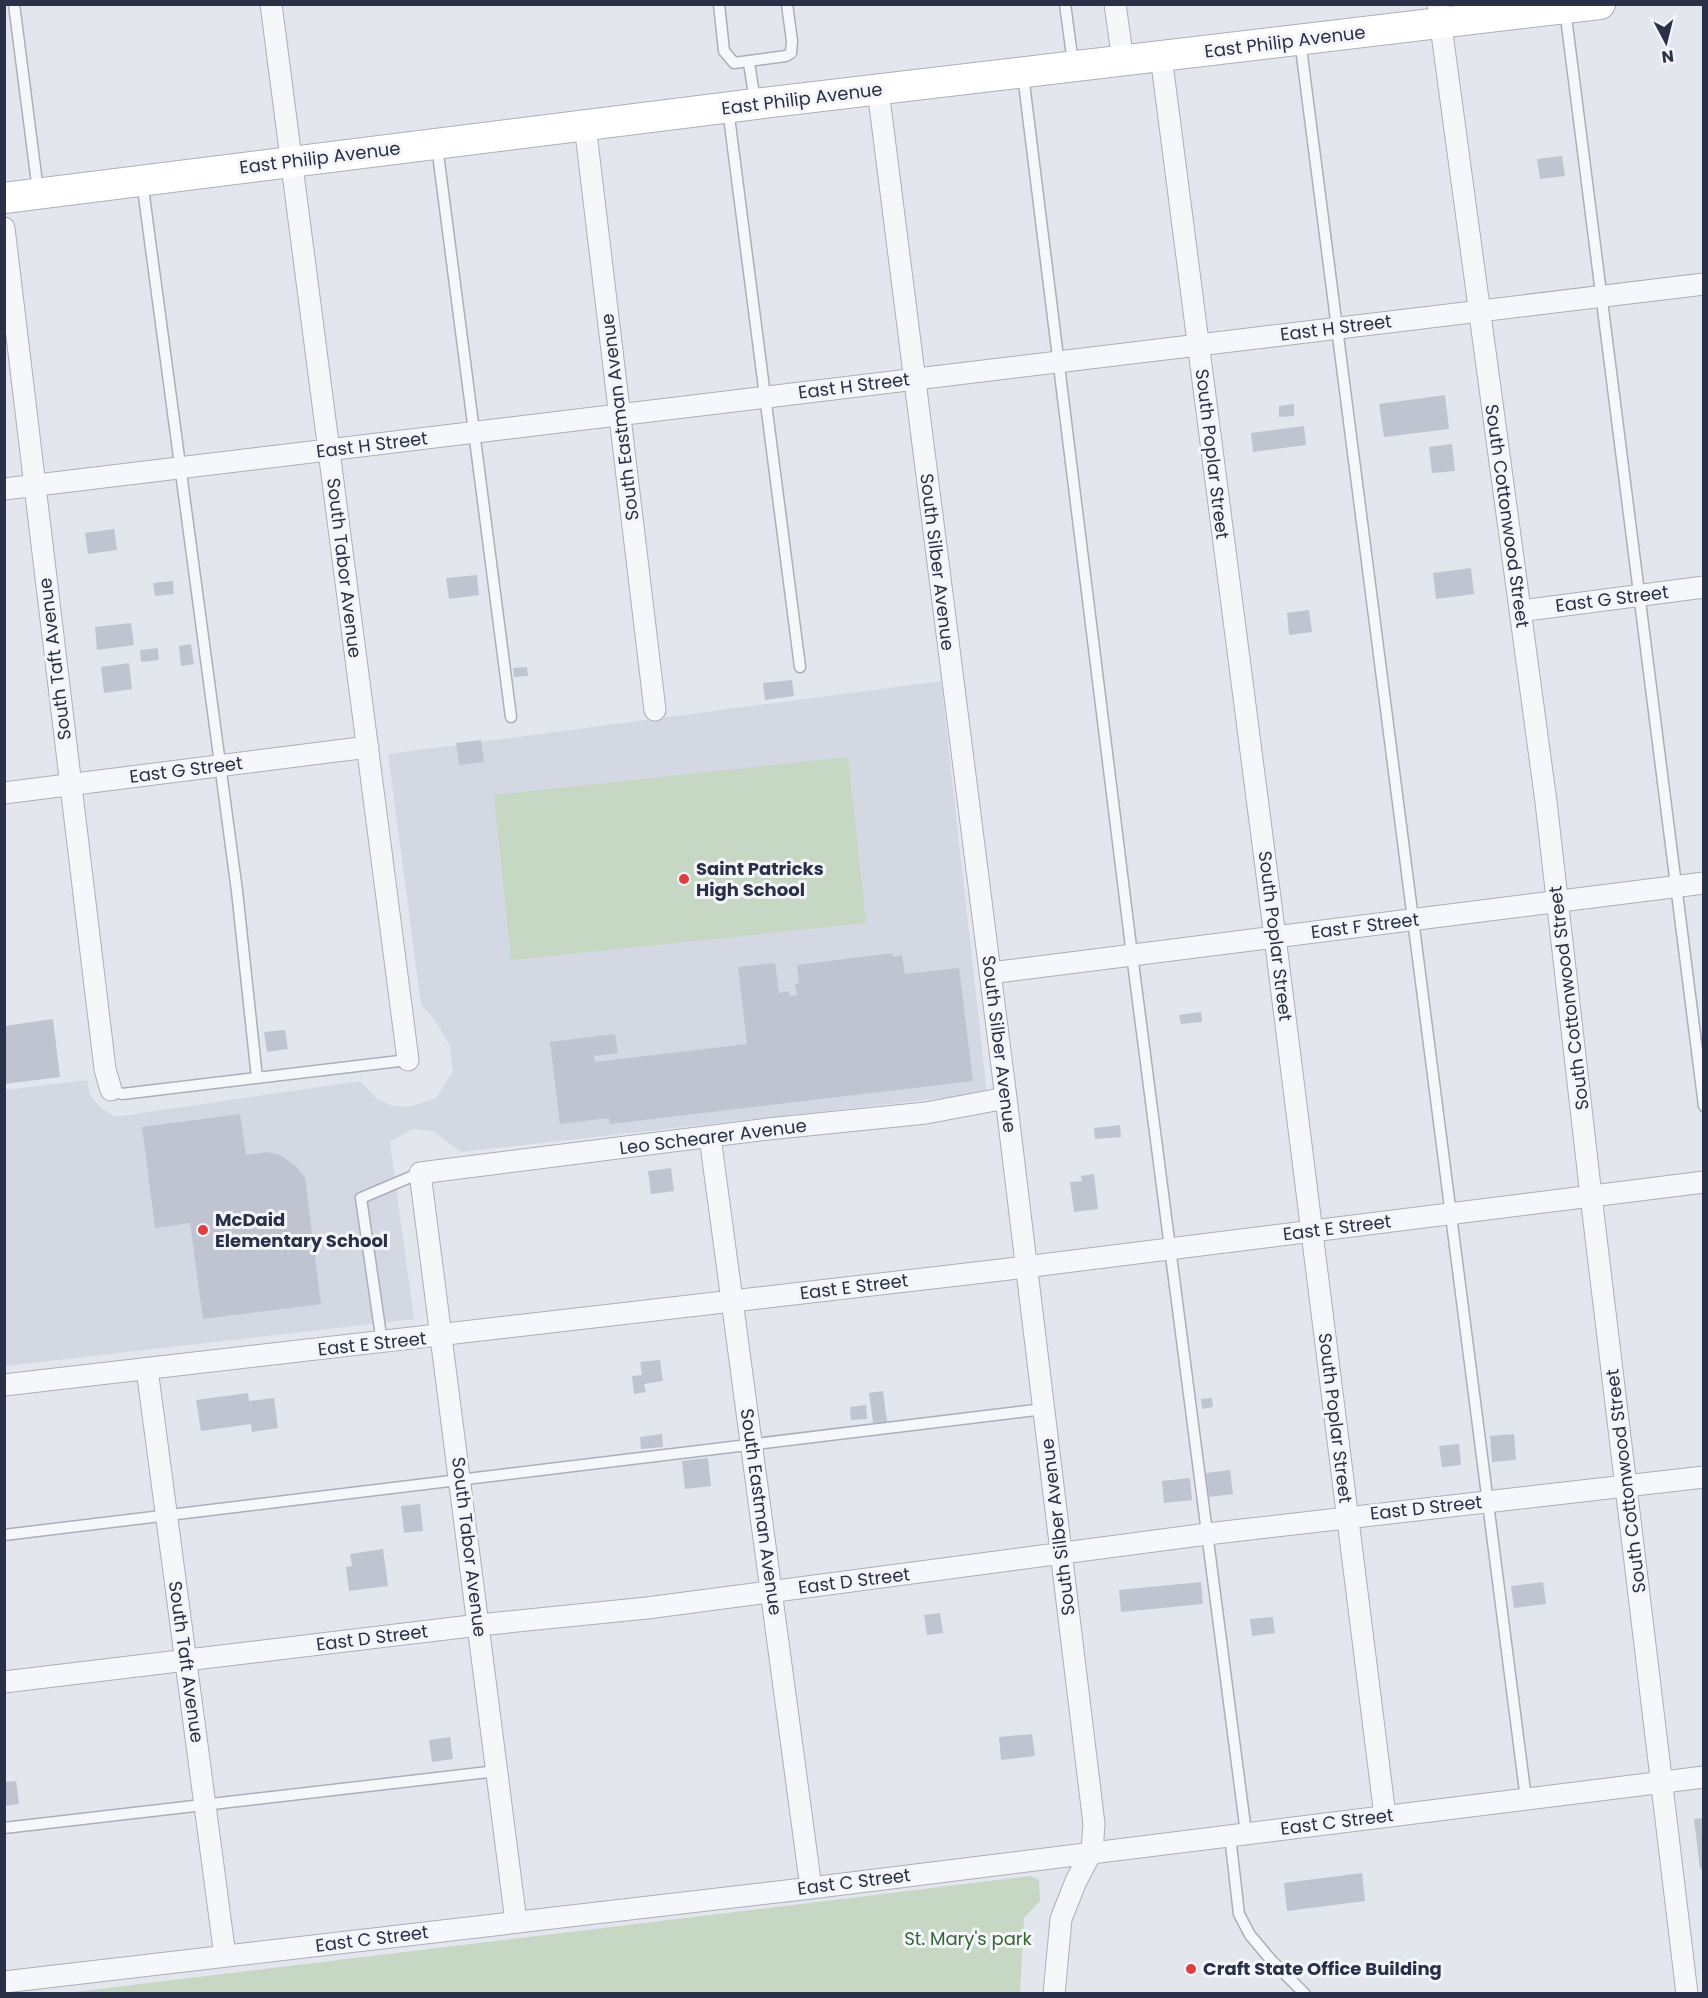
<svg xmlns="http://www.w3.org/2000/svg" width="1708" height="1998" viewBox="0 0 1708 1998" font-family="Poppins,sans-serif">
<rect width="100%" height="100%" fill="#e3e6ec"/>
<!-- built -->
<path fill="#d4d8e2" d="M 941,681 L 987,1093 L 461,1152 L 433,1131 L 412,1129 L 390,1142 L 414,1319 L 5,1366 L 4,1090 L 87,1080 L 90,1095 L 100,1107 L 115,1117 L 360,1081 L 377,1099 L 393,1106 L 410,1107 L 436,1098 L 453,1071 L 450,1046 L 435,1020 L 421,1004 L 388,754 Z"/>
<!-- green -->
<path fill="#c6d7c3" d="M 848,757 L 866,923 L 511,960 L 494,795 Z
M 1031,1876 L 1039,1880 L 1040,1901 L 1024,1918 L 1020,1993 L 75,1992 Z"/>
<!-- building -->
<path fill="#c0c4d0" d="M 1562,156 L 1565,176 L 1540,179 L 1537,159 Z
M 1445,395 L 1449,429 L 1384,437 L 1379,404 Z
M 1294,404 L 1294,416 L 1279,417 L 1279,406 Z
M 1304,426 L 1306,445 L 1253,452 L 1251,433 Z
M 1452,444 L 1455,471 L 1432,473 L 1429,447 Z
M 114,529 L 117,550 L 88,554 L 85,533 Z
M 1471,568 L 1474,594 L 1436,599 L 1433,573 Z
M 477,575 L 479,595 L 449,599 L 446,578 Z
M 173,581 L 174,594 L 155,596 L 153,583 Z
M 1309,610 L 1312,632 L 1289,635 L 1287,613 Z
M 131,623 L 134,645 L 97,650 L 95,627 Z
M 191,644 L 194,664 L 181,666 L 179,646 Z
M 158,648 L 159,660 L 141,662 L 140,650 Z
M 129,663 L 132,689 L 104,693 L 101,667 Z
M 527,667 L 528,676 L 514,677 L 513,668 Z
M 792,680 L 794,696 L 765,700 L 763,683 Z
M 481,740 L 484,762 L 459,765 L 456,743 Z
M 893,953 L 893,957 L 902,955 L 905,974 L 959,968 L 973,1081 L 610,1124 L 609,1118 L 560,1124 L 550,1042 L 615,1034 L 618,1053 L 594,1056 L 595,1062 L 747,1044 L 738,967 L 775,963 L 779,993 L 789,991 L 789,996 L 797,995 L 795,984 L 799,983 L 797,965 Z
M 1201,1012 L 1202,1022 L 1181,1024 L 1179,1015 Z
M 53,1019 L 60,1077 L 4,1084 L 4,1026 Z
M 285,1030 L 288,1049 L 267,1052 L 264,1032 Z
M 240,1114 L 246,1155 L 268,1152 L 280,1155 L 296,1166 L 305,1178 L 321,1304 L 203,1319 L 190,1223 L 155,1228 L 142,1127 Z
M 1120,1125 L 1121,1137 L 1095,1139 L 1094,1128 Z
M 671,1168 L 674,1191 L 651,1194 L 648,1171 Z
M 1094,1174 L 1098,1209 L 1074,1212 L 1070,1182 L 1082,1181 L 1081,1176 Z
M 660,1360 L 663,1381 L 644,1384 L 646,1392 L 634,1394 L 632,1376 L 642,1375 L 640,1362 Z
M 883,1391 L 887,1422 L 873,1423 L 869,1393 Z
M 248,1393 L 249,1401 L 274,1398 L 278,1428 L 252,1432 L 251,1424 L 201,1431 L 196,1400 Z
M 1212,1398 L 1213,1407 L 1202,1409 L 1201,1399 Z
M 866,1405 L 867,1419 L 851,1420 L 850,1407 Z
M 662,1434 L 663,1447 L 641,1449 L 640,1437 Z
M 1514,1434 L 1516,1460 L 1492,1462 L 1490,1436 Z
M 1459,1444 L 1461,1465 L 1442,1467 L 1439,1446 Z
M 708,1458 L 711,1486 L 685,1489 L 682,1461 Z
M 1230,1470 L 1233,1494 L 1209,1497 L 1206,1473 Z
M 1190,1478 L 1192,1500 L 1164,1503 L 1162,1481 Z
M 420,1504 L 423,1531 L 404,1533 L 401,1506 Z
M 383,1549 L 388,1586 L 349,1591 L 346,1567 L 352,1566 L 350,1554 Z
M 1201,1582 L 1203,1604 L 1121,1612 L 1119,1590 Z
M 1543,1582 L 1546,1604 L 1514,1608 L 1511,1586 Z
M 940,1613 L 943,1633 L 927,1635 L 924,1615 Z
M 1273,1617 L 1275,1633 L 1252,1636 L 1250,1619 Z
M 1032,1734 L 1035,1756 L 1001,1760 L 999,1737 Z
M 450,1737 L 453,1759 L 432,1762 L 429,1740 Z
M 16,1781 L 19,1804 L 4,1806 L 4,1782 Z
M 1704,1818 L 1704,1868 L 1700,1869 L 1694,1819 Z
M 1362,1873 L 1365,1901 L 1287,1911 L 1284,1883 Z"/>
<g fill="none" stroke-linecap="round" stroke-linejoin="round">
<defs>
<path id="service" d="M 14,4 L 38,191
M 719,4 L 724,51 L 734,63 L 786,56 L 791,53 L 792,41 L 787,4
M 1065,4 L 1073,63
M 1565,9 L 1704,1106
M 1300,40 L 1526,1799
M 749,63 L 755,101
M 1023,75 L 1132,955 L 1246,1833
M 728,109 L 800,667
M 437,146 L 511,717
M 142,181 L 237,891 L 257,1078
M 111,1090 L 122,1094 L 408,1060
M 382,1343 L 361,1198 L 420,1173
M 4,1535 L 1044,1409
M 4,1828 L 497,1771
M 1230,1836 L 1239,1914 L 1250,1935 L 1271,1960 L 1305,1994"/>
<path id="minor" d="M 271,4 L 408,1060
M 1115,4 L 1123,61
M 1438,4 L 1546,802 L 1591,1196 L 1687,1994
M 1161,56 L 1275,937 L 1385,1816
M 878,90 L 1006,1098 L 1094,1824 L 1092,1851 L 1076,1881 L 1061,1919 L 1054,1994
M 585,125 L 655,710
M 4,228 L 105,1069 L 111,1090
M 4,489 L 1704,284
M 1520,611 L 1704,587
M 4,793 L 368,747
M 990,973 L 1704,883
M 710,1137 L 811,1888
M 147,1369 L 225,1956
M 4,1385 L 1001,1270 L 1704,1182
M 4,1682 L 479,1625 L 647,1608 L 1207,1534 L 1704,1477
M 516,1922 L 420,1173 L 768,1129 L 926,1113 L 1006,1098
M 4,1982 L 811,1888 L 1704,1777"/>
<path id="secondary" d="M 4,198 L 755,104 L 1600,4"/>
</defs>
<!-- service casing -->
<use href="#service" stroke="#abafba" stroke-width="13"/>
<!-- minor casing -->
<use href="#minor" stroke="#abafba" stroke-width="23"/>
<!-- secondary casing -->
<use href="#secondary" stroke="#abafba" stroke-width="32"/>
<!-- service -->
<use href="#service" stroke="#f6f7fa" stroke-width="10"/>
<!-- minor -->
<use href="#minor" stroke="#f6f7fa" stroke-width="21"/>
<!-- secondary -->
<use href="#secondary" stroke="#fff" stroke-width="30"/>
</g>
<!-- markers -->
<g fill="#db3f41" stroke="#f3f5f9" stroke-width="2">
<circle cx="684" cy="879" r="6"/>
<circle cx="203" cy="1230" r="6"/>
<circle cx="1191" cy="1969" r="6"/>
</g>
<g text-anchor="middle" stroke-width="6" stroke-linejoin="round" paint-order="stroke">
<!-- street labels -->
<g font-size="18" fill="#293047" stroke="#f3f5f9">
<text transform="translate(1285 42) rotate(-7)" y="6">East Philip Avenue</text>
<text transform="translate(802 99) rotate(-7)" y="6">East Philip Avenue</text>
<text transform="translate(320 158) rotate(-7)" y="6">East Philip Avenue</text>
<text transform="translate(1336 328) rotate(-7)" y="6">East H Street</text>
<text transform="translate(854 386) rotate(-7)" y="6">East H Street</text>
<text transform="translate(620 417) rotate(-97)" y="6">South Eastman Avenue</text>
<text transform="translate(372 445) rotate(-7)" y="6">East H Street</text>
<text transform="translate(1212 454) rotate(83)" y="6">South Poplar Street</text>
<text transform="translate(1507 516) rotate(82)" y="6">South Cottonwood Street</text>
<text transform="translate(937 562) rotate(83)" y="6">South Silber Avenue</text>
<text transform="translate(344 568) rotate(83)" y="6">South Tabor Avenue</text>
<text transform="translate(1612 599) rotate(-7)" y="6">East G Street</text>
<text transform="translate(55 659) rotate(-97)" y="6">South Taft Avenue</text>
<text transform="translate(186 770) rotate(-7)" y="6">East G Street</text>
<text transform="translate(1365 926) rotate(-7)" y="6">East F Street</text>
<text transform="translate(1275 936) rotate(83)" y="6">South Poplar Street</text>
<text transform="translate(1569 998) rotate(-97)" y="6">South Cottonwood Street</text>
<text transform="translate(999 1044) rotate(83)" y="6">South Silber Avenue</text>
<text transform="translate(713 1137) rotate(-7)" y="6">Leo Schearer Avenue</text>
<text transform="translate(1337 1228) rotate(-7)" y="6">East E Street</text>
<text transform="translate(854 1287) rotate(-7)" y="6">East E Street</text>
<text transform="translate(372 1344) rotate(-6)" y="6">East E Street</text>
<text transform="translate(1335 1418) rotate(83)" y="6">South Poplar Street</text>
<text transform="translate(1626 1481) rotate(-97)" y="6">South Cottonwood Street</text>
<text transform="translate(1426 1508) rotate(-6)" y="6">East D Street</text>
<text transform="translate(761 1512) rotate(82)" y="6">South Eastman Avenue</text>
<text transform="translate(1058 1527) rotate(-97)" y="6">South Silber Avenue</text>
<text transform="translate(469 1547) rotate(83)" y="6">South Tabor Avenue</text>
<text transform="translate(854 1581) rotate(-7)" y="6">East D Street</text>
<text transform="translate(372 1638) rotate(-7)" y="6">East D Street</text>
<text transform="translate(186 1662) rotate(82)" y="6">South Taft Avenue</text>
<text transform="translate(1337 1822) rotate(-7)" y="6">East C Street</text>
<text transform="translate(854 1882) rotate(-7)" y="6">East C Street</text>
<text transform="translate(372 1939) rotate(-7)" y="6">East C Street</text>
</g>
<!-- poi labels -->
<g font-size="18" font-weight="bold" fill="#293047" stroke="#f3f5f9" text-anchor="start">
<text x="696" y="875">Saint Patricks<tspan x="696" dy="21">High School</tspan></text>
<text x="215" y="1226">McDaid<tspan x="215" dy="21">Elementary School</tspan></text>
<text x="1203" y="1975">Craft State Office Building</text>
</g>
<!-- park labels -->
<g font-size="18" fill="#376435" stroke="#f3f5f9">
<text x="968" y="1945">St. Mary's park</text>
</g>
</g>
<!-- border -->
<rect width="1708" height="1998" fill="none" stroke="#293047" stroke-width="12"/>
<!-- north arrow -->
<g transform="translate(1666 42) rotate(173)" stroke="#f3f5f9" stroke-width="4.5" paint-order="stroke">
<path d="M0-4.5L10 22L0 15L-10 22Z" fill="#293047"/>
<text y="-9" font-size="16" font-weight="bold" text-anchor="middle" fill="#293047">N</text>
</g>
</svg>
